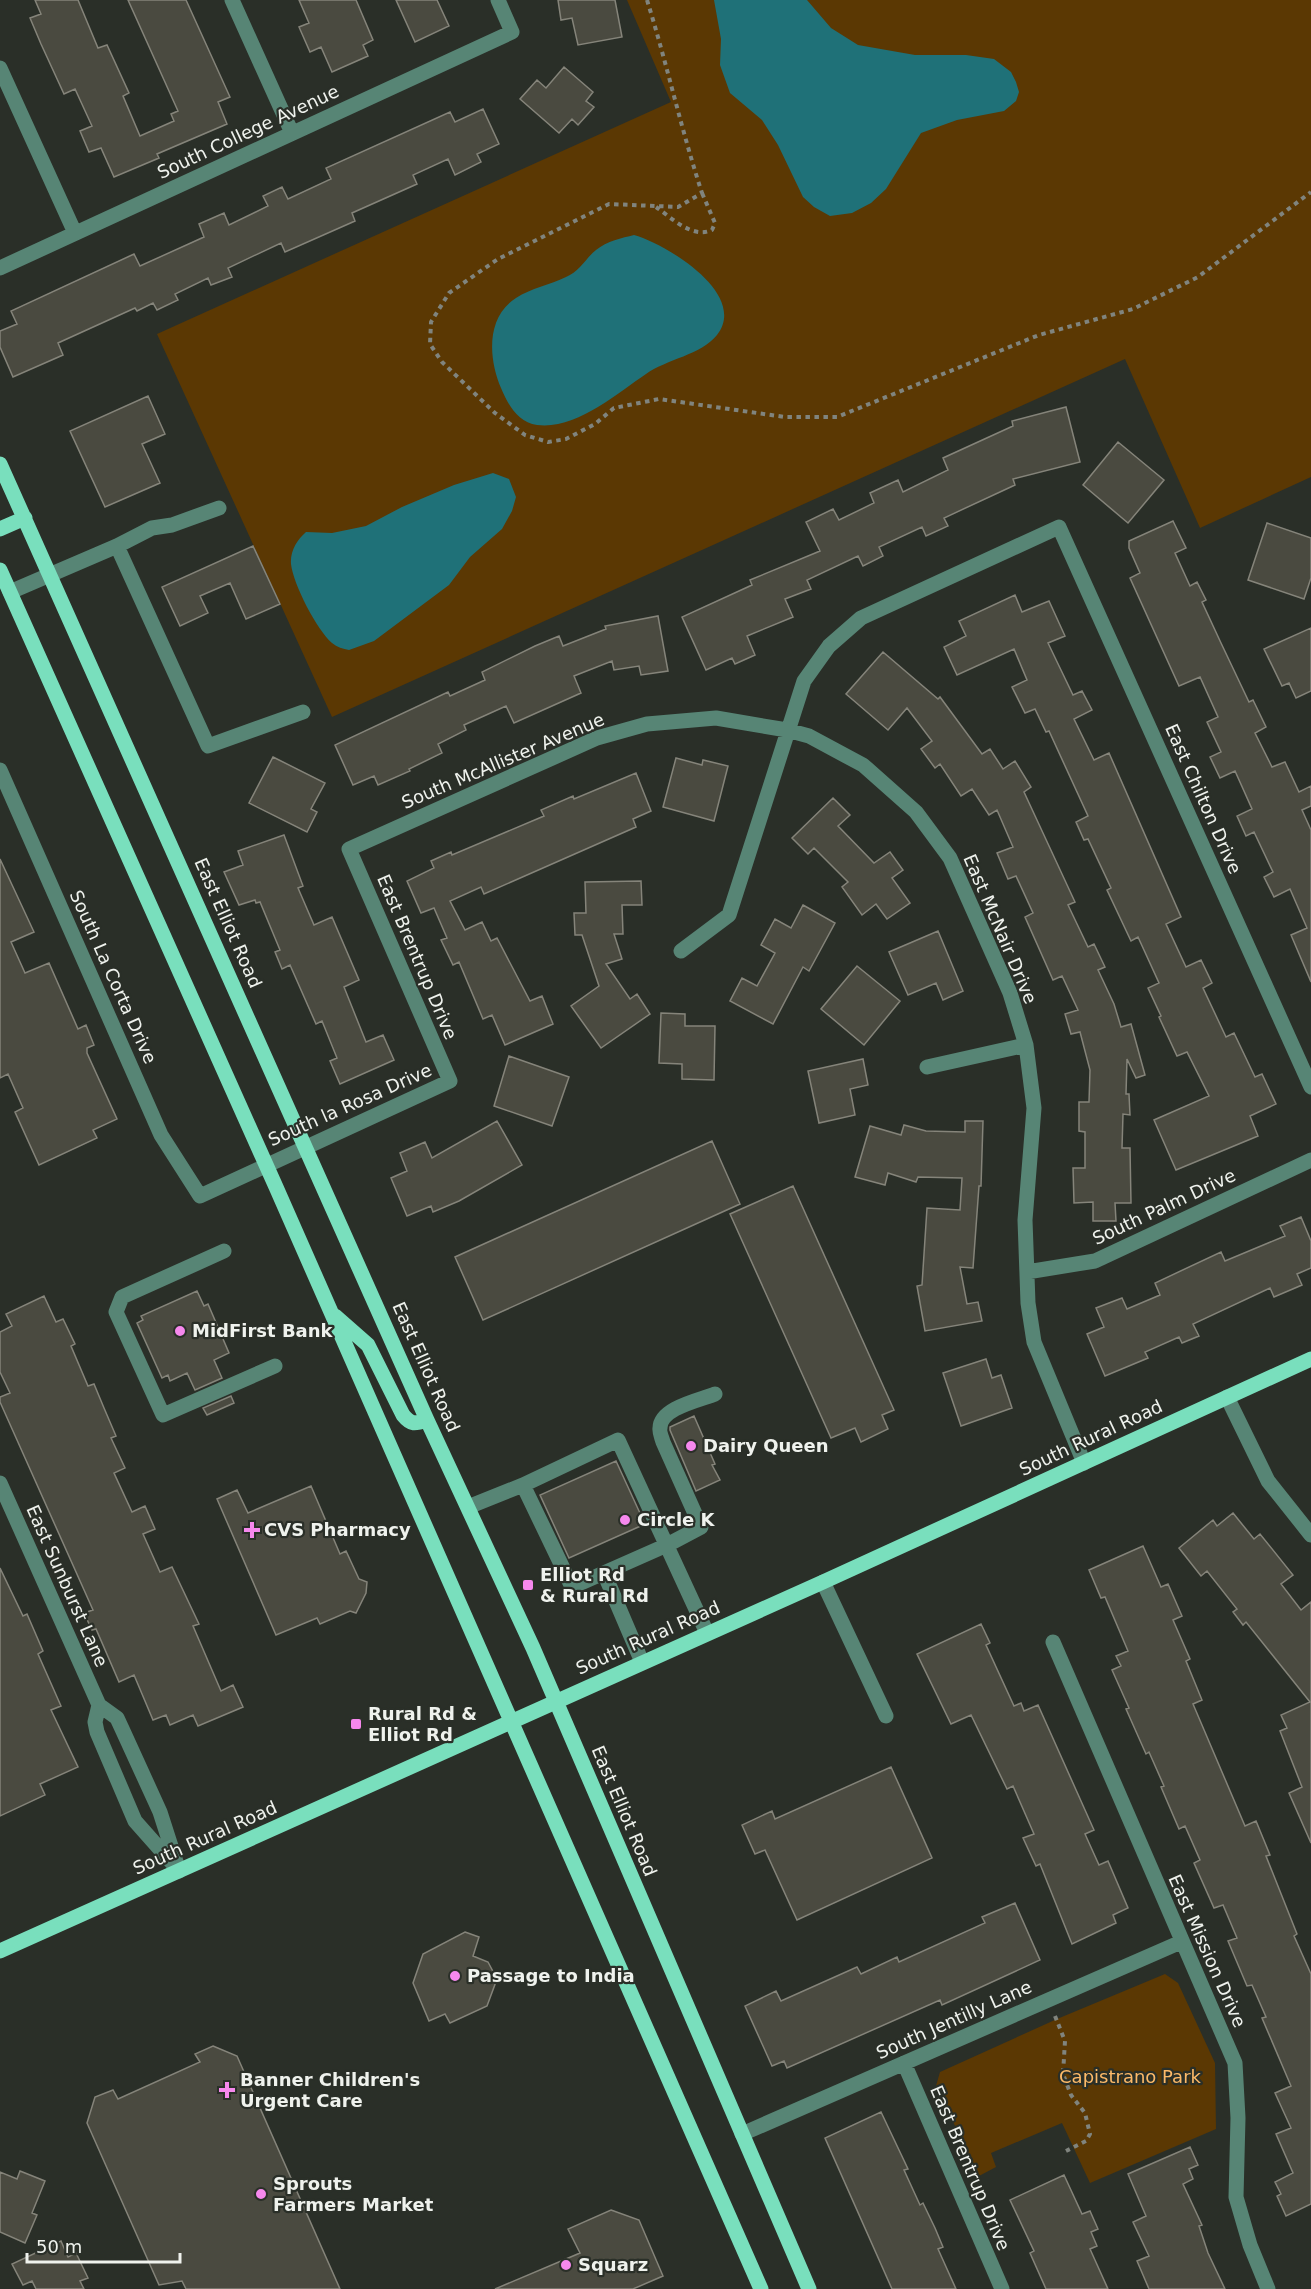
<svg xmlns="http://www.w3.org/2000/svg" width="1311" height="2289" viewBox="0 0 1311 2289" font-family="'DejaVu Sans',sans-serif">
<rect width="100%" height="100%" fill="#2a2f28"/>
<!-- green -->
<path fill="#5b3803" d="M 627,0 L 1311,0 L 1311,477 L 1200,528 L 1125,359 L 332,717 L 157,334 L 671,102 Z
M 1165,1974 L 1178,1983 L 1215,2063 L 1216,2129 L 1090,2183 L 1062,2123 L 991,2153 L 996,2167 L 979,2176 L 936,2086 L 940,2072 L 1057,2019 Z"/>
<!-- water -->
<path fill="#1f7178" d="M 714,0 L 807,0 L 831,28 L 858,45 L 915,55 L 966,55 L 994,59 L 1011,72 L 1016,82 L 1019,92 L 1016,101 L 1004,111 L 957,120 L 921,133 L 886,189 L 871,203 L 852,213 L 830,216 L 814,207 L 803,197 L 778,145 L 762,120 L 730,93 L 720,65 L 721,39 Z
M 634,235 C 666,244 749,294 717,335 C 701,355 667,359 646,374 C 616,394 576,430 537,425 C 518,422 508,405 501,388 C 489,360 485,318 516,298 C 531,288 550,285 566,277 C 579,272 586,258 596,250 C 607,241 622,238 634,235 Z
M 493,473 L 509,479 L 516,497 L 512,511 L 502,529 L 470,557 L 449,585 L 374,641 L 349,650 C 343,649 337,647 332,643 C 317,630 293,584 291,564 C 290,551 297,540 306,532 L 332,533 L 366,526 L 402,507 L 454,485 Z"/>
<!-- building -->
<path fill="#4a4a40" stroke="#85847a" stroke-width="1.5" d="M 35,0 L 78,0 L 98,48 L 107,45 L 129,93 L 123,96 L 140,136 L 174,121 L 171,114 L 178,111 L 128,0 L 186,0 L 230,97 L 218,102 L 227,124 L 157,154 L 159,158 L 114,177 L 101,148 L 89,152 L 80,131 L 92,126 L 75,89 L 64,94 L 41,44 L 30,18 L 41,14 Z
M 299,0 L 356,0 L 373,40 L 363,45 L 368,56 L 332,72 L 321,47 L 310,52 L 299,27 L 309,23 Z
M 396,0 L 437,0 L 449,26 L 415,42 Z
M 558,0 L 615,0 L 622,37 L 578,45 L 572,18 L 561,20 Z
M 564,67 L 593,92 L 586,101 L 594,107 L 578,125 L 572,119 L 559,133 L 520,99 L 537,80 L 546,88 Z
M 483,109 L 499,144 L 477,154 L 481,162 L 455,175 L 448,159 L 413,175 L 417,184 L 352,213 L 355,221 L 285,252 L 281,243 L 228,268 L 232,277 L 211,285 L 208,278 L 175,294 L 178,300 L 157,310 L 153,303 L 137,311 L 135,308 L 58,343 L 63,355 L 13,377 L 0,347 L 0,331 L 17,324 L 11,311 L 134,254 L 140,266 L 204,237 L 199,224 L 224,213 L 229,225 L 268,206 L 263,196 L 282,187 L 288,199 L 331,179 L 326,168 L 450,112 L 455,122 Z
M 148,396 L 165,434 L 142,444 L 160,483 L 105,507 L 70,431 Z
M 1066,407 L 1080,462 L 1013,479 L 1015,485 L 944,518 L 948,526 L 926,536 L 922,527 L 879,547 L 883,556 L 863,566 L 858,556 L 807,580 L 811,589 L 785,599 L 793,617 L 747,636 L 755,655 L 735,664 L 732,658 L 706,670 L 682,617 L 752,585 L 750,580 L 820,551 L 806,522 L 833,509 L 839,520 L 874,503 L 870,493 L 898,480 L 903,492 L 948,470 L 943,458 L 1013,426 L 1012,421 Z
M 1118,442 L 1164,480 L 1128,523 L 1083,485 Z
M 1173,521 L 1186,548 L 1175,553 L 1190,586 L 1197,582 L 1206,600 L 1202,602 L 1221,643 L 1249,702 L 1253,700 L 1266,727 L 1255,733 L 1272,767 L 1285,762 L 1299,792 L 1311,786 L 1311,806 L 1302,810 L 1311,830 L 1311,982 L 1291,935 L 1307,928 L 1290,889 L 1274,897 L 1264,877 L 1273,872 L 1254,832 L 1246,836 L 1237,816 L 1252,809 L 1235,771 L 1220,778 L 1210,757 L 1221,752 L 1207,722 L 1218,717 L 1200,677 L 1179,686 L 1130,578 L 1140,573 L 1129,548 L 1129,541 Z
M 1267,523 L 1311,538 L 1311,578 L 1304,599 L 1248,580 Z
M 253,546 L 280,604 L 246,619 L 230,583 L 200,596 L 208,613 L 180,626 L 162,587 Z
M 1015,595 L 1022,612 L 1049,601 L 1065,636 L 1048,643 L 1073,695 L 1082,691 L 1092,710 L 1074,719 L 1094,760 L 1109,753 L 1181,917 L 1166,924 L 1186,967 L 1201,960 L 1212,983 L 1203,988 L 1226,1037 L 1234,1033 L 1255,1077 L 1262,1074 L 1276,1104 L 1250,1116 L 1258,1136 L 1176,1170 L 1154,1120 L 1209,1096 L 1187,1052 L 1177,1056 L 1159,1017 L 1161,1016 L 1148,988 L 1159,983 L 1138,937 L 1131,941 L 1107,890 L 1111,888 L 1088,839 L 1084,840 L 1076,822 L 1088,816 L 1049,731 L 1046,732 L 1035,709 L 1025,713 L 1012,687 L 1027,680 L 1014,649 L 957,675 L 944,647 L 966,636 L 959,621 Z
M 658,616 L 668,671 L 641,675 L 639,666 L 614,670 L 612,661 L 574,676 L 581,693 L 514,723 L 506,706 L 464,725 L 466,730 L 438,744 L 442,753 L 409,769 L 410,771 L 378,785 L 374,776 L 353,785 L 335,745 L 448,692 L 450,696 L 485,680 L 482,672 L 535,646 L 559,636 L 563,646 L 606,629 L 605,626 Z
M 1311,628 L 1311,691 L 1296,698 L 1289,683 L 1282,686 L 1264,649 Z
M 883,652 L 938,699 L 940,697 L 982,754 L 990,749 L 1003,769 L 1015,761 L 1031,787 L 1024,792 L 1075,902 L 1068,905 L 1088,947 L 1094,944 L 1105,967 L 1098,970 L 1114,1004 L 1121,1027 L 1131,1024 L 1145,1075 L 1136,1078 L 1127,1059 L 1126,1094 L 1129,1094 L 1130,1115 L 1123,1114 L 1122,1148 L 1130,1148 L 1131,1203 L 1115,1203 L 1116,1221 L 1093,1221 L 1093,1202 L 1074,1203 L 1073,1168 L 1085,1168 L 1085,1132 L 1079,1131 L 1079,1102 L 1089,1102 L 1090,1070 L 1080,1032 L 1071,1034 L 1065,1014 L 1078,1010 L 1062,976 L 1053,980 L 1025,917 L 1033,913 L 1016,876 L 1008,879 L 997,853 L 1013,847 L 997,810 L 989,815 L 972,789 L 961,796 L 940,764 L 935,768 L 921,749 L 932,741 L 907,708 L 888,730 L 846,694 Z
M 273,757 L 325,783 L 311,809 L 317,812 L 307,832 L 249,803 Z
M 676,758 L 702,765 L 703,760 L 728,766 L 714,821 L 663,807 Z
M 636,773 L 651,811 L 633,819 L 636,827 L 484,894 L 481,887 L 450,901 L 465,930 L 482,922 L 491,941 L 497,938 L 530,1001 L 542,996 L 553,1024 L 505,1045 L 492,1015 L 483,1019 L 459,962 L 453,965 L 441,940 L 447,938 L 434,908 L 421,913 L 407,881 L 434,868 L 431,861 L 451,852 L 452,855 L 544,816 L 541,810 L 573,796 L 574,799 Z
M 833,798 L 850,815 L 838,826 L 874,863 L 890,852 L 903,870 L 892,878 L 910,903 L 887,919 L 876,904 L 862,915 L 842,887 L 848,882 L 814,848 L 808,854 L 792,838 Z
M 284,835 L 303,886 L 298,888 L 314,925 L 332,917 L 359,980 L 344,987 L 366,1042 L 383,1035 L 394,1060 L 340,1084 L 330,1061 L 337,1058 L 322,1021 L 316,1024 L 290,965 L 282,969 L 275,952 L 280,950 L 260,902 L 256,903 L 255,900 L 239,905 L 224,872 L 243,865 L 238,851 Z
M 0,859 L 34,932 L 11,942 L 25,973 L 49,963 L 78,1029 L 86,1025 L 94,1045 L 87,1048 L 87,1053 L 117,1119 L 93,1130 L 97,1138 L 39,1165 L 15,1112 L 23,1108 L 8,1074 L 0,1078 Z
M 641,881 L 642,905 L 622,905 L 623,934 L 614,934 L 622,959 L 606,964 L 630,999 L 637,994 L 650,1014 L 601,1048 L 571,1006 L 599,986 L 582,935 L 575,935 L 574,913 L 586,913 L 585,882 Z
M 803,905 L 835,923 L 809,971 L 803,967 L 773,1024 L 730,1001 L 742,978 L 757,986 L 775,953 L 761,945 L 775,919 L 791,928 Z
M 938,931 L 963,991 L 943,1000 L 936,983 L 908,995 L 889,952 Z
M 857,966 L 900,1001 L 864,1045 L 821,1009 Z
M 661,1013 L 685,1014 L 685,1026 L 715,1026 L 714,1080 L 682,1079 L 682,1064 L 659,1063 Z
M 509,1056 L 569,1077 L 552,1126 L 494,1106 Z
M 863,1059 L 868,1085 L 850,1089 L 855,1115 L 819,1123 L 808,1071 Z
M 497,1121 L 522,1165 L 459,1201 L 433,1212 L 431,1206 L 407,1216 L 391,1178 L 407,1171 L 400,1153 L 425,1142 L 432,1158 Z
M 965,1121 L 983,1121 L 981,1186 L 979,1186 L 973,1268 L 960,1267 L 967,1304 L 978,1302 L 982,1321 L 925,1331 L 917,1286 L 922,1285 L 927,1208 L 960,1210 L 962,1178 L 918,1177 L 916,1182 L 888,1173 L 885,1185 L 855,1177 L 870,1126 L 901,1135 L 904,1125 L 926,1131 L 965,1132 Z
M 712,1141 L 740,1204 L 483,1320 L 455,1257 Z
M 793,1186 L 894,1410 L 882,1415 L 888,1429 L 861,1442 L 855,1428 L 831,1438 L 730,1214 Z
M 1301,1217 L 1311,1241 L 1311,1268 L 1297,1274 L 1302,1285 L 1274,1297 L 1270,1288 L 1193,1324 L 1199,1336 L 1182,1343 L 1179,1337 L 1145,1352 L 1148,1358 L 1105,1376 L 1087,1334 L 1104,1327 L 1096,1308 L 1122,1298 L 1127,1309 L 1160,1295 L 1155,1283 L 1221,1252 L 1225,1261 L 1285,1236 L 1280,1226 Z
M 197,1291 L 204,1306 L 208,1304 L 229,1353 L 214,1360 L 222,1378 L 195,1390 L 187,1373 L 170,1381 L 168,1375 L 162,1378 L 137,1323 L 143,1320 L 141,1316 Z
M 44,1296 L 56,1322 L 63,1319 L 75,1344 L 71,1346 L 88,1386 L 94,1384 L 104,1408 L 116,1436 L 111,1438 L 125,1468 L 114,1473 L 132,1512 L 145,1506 L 155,1529 L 143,1534 L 160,1572 L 172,1567 L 199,1624 L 193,1626 L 221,1691 L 233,1685 L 243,1707 L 198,1726 L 193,1715 L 170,1725 L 166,1715 L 153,1720 L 134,1675 L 119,1682 L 96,1629 L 92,1630 L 84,1613 L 93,1610 L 0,1402 L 0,1397 L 10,1393 L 0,1372 L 0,1332 L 12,1326 L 6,1314 Z
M 986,1359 L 992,1378 L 1001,1375 L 1012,1408 L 961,1426 L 943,1373 Z
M 231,1396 L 234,1403 L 207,1415 L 203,1408 Z
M 694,1416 L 715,1464 L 712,1465 L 720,1480 L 696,1491 L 670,1430 L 670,1427 Z
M 616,1461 L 645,1524 L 569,1558 L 540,1495 Z
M 311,1486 L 340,1554 L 346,1551 L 359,1579 L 367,1582 L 366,1593 L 356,1613 L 350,1611 L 320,1624 L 317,1618 L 276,1635 L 217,1499 L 237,1490 L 248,1513 Z
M 1233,1513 L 1254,1539 L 1260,1534 L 1293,1575 L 1281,1584 L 1301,1610 L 1311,1602 L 1311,1843 L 1289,1793 L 1302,1787 L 1280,1731 L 1287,1728 L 1281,1715 L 1310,1702 L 1246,1622 L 1243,1625 L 1233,1612 L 1237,1609 L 1207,1571 L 1201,1576 L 1179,1548 L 1213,1520 L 1217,1526 Z
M 1143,1546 L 1161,1587 L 1168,1584 L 1182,1616 L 1173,1620 L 1190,1659 L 1186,1661 L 1202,1700 L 1193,1704 L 1245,1826 L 1256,1821 L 1270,1855 L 1266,1856 L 1297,1934 L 1294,1936 L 1311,1974 L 1311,2204 L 1286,2216 L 1277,2196 L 1281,2194 L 1275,2182 L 1293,2173 L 1276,2134 L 1291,2128 L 1275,2093 L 1291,2086 L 1262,2018 L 1266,2017 L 1252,1985 L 1247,1986 L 1228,1941 L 1237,1938 L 1223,1905 L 1214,1908 L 1194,1863 L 1200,1860 L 1185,1826 L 1179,1829 L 1161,1787 L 1164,1786 L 1149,1752 L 1146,1754 L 1126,1709 L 1129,1708 L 1112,1670 L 1121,1666 L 1116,1656 L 1128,1651 L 1105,1597 L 1101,1598 L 1089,1570 Z
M 0,1568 L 23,1616 L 27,1614 L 43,1651 L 38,1654 L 61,1706 L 51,1710 L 78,1767 L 40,1784 L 45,1795 L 0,1816 Z
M 981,1624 L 990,1643 L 986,1645 L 1014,1706 L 1021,1703 L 1024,1711 L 1038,1705 L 1094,1830 L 1085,1834 L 1099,1865 L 1108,1861 L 1128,1908 L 1113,1915 L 1116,1923 L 1072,1944 L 1040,1864 L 1036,1866 L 1023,1838 L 1034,1834 L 1013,1786 L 1007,1789 L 971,1715 L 951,1724 L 917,1654 Z
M 891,1767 L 932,1858 L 797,1920 L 765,1850 L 755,1854 L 742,1825 L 772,1811 L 775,1819 Z
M 1015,1903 L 1040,1960 L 942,2005 L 940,2000 L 787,2068 L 784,2061 L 772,2066 L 745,2006 L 776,1991 L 781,2001 L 857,1967 L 861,1974 L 897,1957 L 899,1962 L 985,1923 L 982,1917 Z
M 465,1932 L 479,1937 L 473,1956 L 488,1962 L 497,1979 L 487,2006 L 450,2023 L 445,2014 L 429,2021 L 413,1983 L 423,1954 Z
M 213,2046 L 237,2056 L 340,2289 L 186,2289 L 182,2281 L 159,2285 L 87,2123 L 95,2097 L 113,2090 L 118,2099 L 200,2062 L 195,2054 Z
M 881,2112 L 908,2169 L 904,2170 L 920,2205 L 923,2203 L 935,2228 L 943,2247 L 938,2249 L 956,2289 L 892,2289 L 825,2138 Z
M 1190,2147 L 1198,2165 L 1189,2169 L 1193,2179 L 1183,2184 L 1202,2225 L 1199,2226 L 1208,2253 L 1225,2289 L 1149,2289 L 1137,2261 L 1149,2256 L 1133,2222 L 1146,2216 L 1128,2174 Z
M 20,2171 L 45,2181 L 32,2213 L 37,2215 L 25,2243 L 0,2232 L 0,2172 L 17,2179 Z
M 1064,2175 L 1082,2214 L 1090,2211 L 1098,2229 L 1091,2232 L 1097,2246 L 1090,2249 L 1108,2289 L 1046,2289 L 1030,2253 L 1034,2251 L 1010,2200 Z
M 611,2210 L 639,2220 L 663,2276 L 633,2289 L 495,2289 L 580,2253 L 568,2229 Z
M 61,2241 L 68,2257 L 76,2253 L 88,2278 L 80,2281 L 84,2289 L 36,2289 L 32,2281 L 23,2285 L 12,2264 Z"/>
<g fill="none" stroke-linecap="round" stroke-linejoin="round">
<!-- path -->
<path stroke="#80847e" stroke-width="4" stroke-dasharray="4.5 4.5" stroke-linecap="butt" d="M 647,0 C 667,64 681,129 702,193 L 678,207 L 609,204 L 498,259 L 449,293 L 431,322 L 430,344 L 442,362 L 495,413 L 525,435 L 548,442 L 566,439 L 595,424 L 614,408 L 659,399 L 785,417 L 837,417 L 1039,335 L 1133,309 L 1198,277 L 1311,192
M 656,207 C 672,218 692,239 712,230 L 715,223 L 702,193
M 1055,2016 L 1065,2041 L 1063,2074 L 1071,2095 L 1085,2113 L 1090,2134 L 1086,2141 L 1066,2151"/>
<!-- minor -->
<path stroke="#578575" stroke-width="15" d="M 232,0 L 292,133
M 0,68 L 75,233
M 0,268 L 512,32 L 498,0
M 117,546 L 208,746 L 303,712
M 10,592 L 117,546 L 152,528 L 172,525 L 219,508
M 0,770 L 161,1135 L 200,1196 L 450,1081 L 349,849 L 597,738 L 647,724 L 716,718 L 787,730 L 809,736 L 863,765 L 916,812 L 950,858 L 1010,993 L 1026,1045 L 1034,1108 L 1025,1220 L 1028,1303 L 1034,1342 L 1084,1463
M 681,951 L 729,915 L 804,681 L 829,646 L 861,618 L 1059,527 L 1311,1087
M 927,1067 L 1026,1045
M 224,1251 L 122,1297 L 116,1312 L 163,1415 L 275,1366
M 1027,1272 L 1095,1261 L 1311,1160
M 1227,1397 L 1268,1481 L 1311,1535
M 0,1483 L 99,1705 L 117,1718 L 123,1731 L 160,1812 L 179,1871
M 523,1485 L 572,1587 L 667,1545 L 701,1527 L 663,1442 C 662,1438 659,1432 660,1428 C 660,1408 700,1400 715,1394
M 468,1507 L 523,1485 L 618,1440 L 707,1633
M 604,1573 L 642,1662
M 823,1582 L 886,1716
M 1053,1642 L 1235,2063 L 1238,2118 L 1236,2197 L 1250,2245 L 1268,2289
M 99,1705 L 95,1722 L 97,1732 L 135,1821 L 174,1865
M 904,2063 L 1002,2289
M 742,2134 L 1181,1942"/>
<!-- major -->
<path stroke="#79dfbd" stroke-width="15" d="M 0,464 L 427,1420 L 533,1648 L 809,2289
M 0,529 L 25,518
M 0,570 L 276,1187 L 761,2289
M 335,1316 L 368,1345 L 403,1415 C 411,1425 415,1424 427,1420
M 0,1951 L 823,1582 L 1311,1359"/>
</g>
<!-- markers -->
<g fill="#f688ed" stroke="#2a2f28" stroke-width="2">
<circle cx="180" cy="1331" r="6"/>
<circle cx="691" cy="1446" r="6"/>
<circle cx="625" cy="1520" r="6"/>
<path d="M249 1521h6v6h6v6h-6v6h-6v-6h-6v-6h6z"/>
<rect x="522" y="1579" width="12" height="12" rx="3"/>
<rect x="350" y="1718" width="12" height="12" rx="3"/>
<circle cx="455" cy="1976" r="6"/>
<path d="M224 2081h6v6h6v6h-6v6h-6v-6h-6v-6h6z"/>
<circle cx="261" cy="2194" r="6"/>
<circle cx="566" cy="2265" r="6"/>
</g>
<g text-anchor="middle" stroke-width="4.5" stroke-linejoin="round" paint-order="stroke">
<!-- street labels -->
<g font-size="18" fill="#eff2ed" stroke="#2a2f28">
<text transform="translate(248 132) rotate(-25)" y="6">South College Avenue</text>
<text transform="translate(503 761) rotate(-23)" y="6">South McAllister Avenue</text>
<text transform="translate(1203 799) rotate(66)" y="6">East Chilton Drive</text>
<text transform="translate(228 923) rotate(66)" y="6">East Elliot Road</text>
<text transform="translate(1000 929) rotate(67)" y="6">East McNair Drive</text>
<text transform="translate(417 957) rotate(67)" y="6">East Brentrup Drive</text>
<text transform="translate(113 977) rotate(66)" y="6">South La Corta Drive</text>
<text transform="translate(350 1105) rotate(-24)" y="6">South la Rosa Drive</text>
<text transform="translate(1164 1207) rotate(-25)" y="6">South Palm Drive</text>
<text transform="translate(426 1367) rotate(66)" y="6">East Elliot Road</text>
<text transform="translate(1091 1438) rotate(-25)" y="6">South Rural Road</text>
<text transform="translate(67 1586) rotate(66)" y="6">East Sunburst Lane</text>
<text transform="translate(648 1638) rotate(-24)" y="6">South Rural Road</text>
<text transform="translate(624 1811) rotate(67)" y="6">East Elliot Road</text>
<text transform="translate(205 1838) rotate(-24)" y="6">South Rural Road</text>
<text transform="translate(1207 1951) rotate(66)" y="6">East Mission Drive</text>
<text transform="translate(954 2020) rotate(-24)" y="6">South Jentilly Lane</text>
<text transform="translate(970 2168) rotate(67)" y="6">East Brentrup Drive</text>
</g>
<!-- poi labels -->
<g font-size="18" font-weight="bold" fill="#eff2ed" stroke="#2a2f28" text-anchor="start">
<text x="192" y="1337">MidFirst Bank</text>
<text x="703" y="1452">Dairy Queen</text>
<text x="637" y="1526">Circle K</text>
<text x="264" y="1536">CVS Pharmacy</text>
<text x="540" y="1581">Elliot Rd<tspan x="540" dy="21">&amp; Rural Rd</tspan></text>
<text x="368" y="1720">Rural Rd &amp;<tspan x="368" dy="21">Elliot Rd</tspan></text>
<text x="467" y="1982">Passage to India</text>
<text x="240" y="2086">Banner Children's<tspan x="240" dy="21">Urgent Care</tspan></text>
<text x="273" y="2190">Sprouts<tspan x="273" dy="21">Farmers Market</tspan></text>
<text x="578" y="2271">Squarz</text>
</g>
<!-- park labels -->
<g font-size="18" fill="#fdba68" stroke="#2a2f28">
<text x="1130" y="2083">Capistrano Park</text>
</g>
</g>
<!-- scale -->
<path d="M27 2253v9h153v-9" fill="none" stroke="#eff2ed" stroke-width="3"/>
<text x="36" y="2253" font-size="18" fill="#eff2ed" stroke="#2a2f28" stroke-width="4.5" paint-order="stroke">50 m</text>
</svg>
